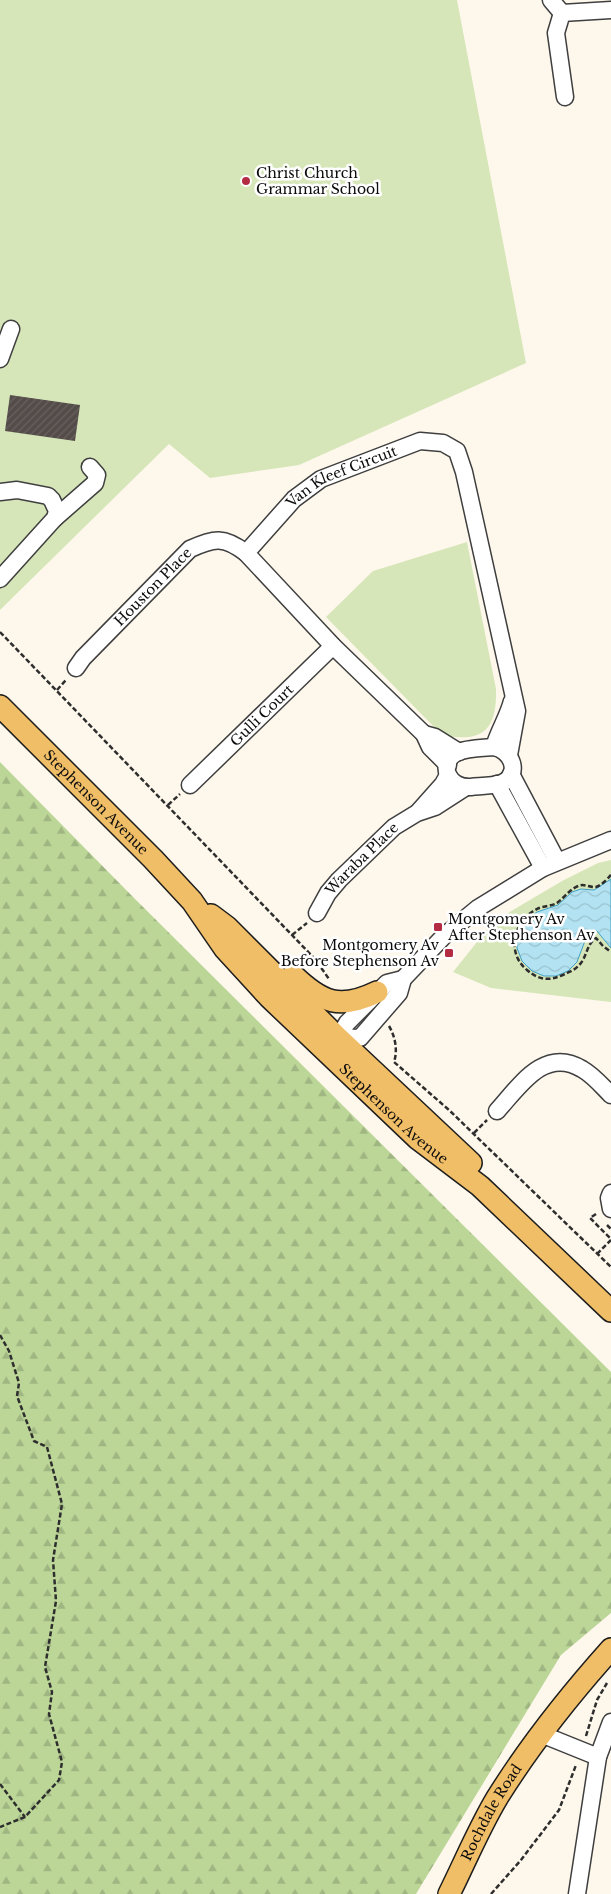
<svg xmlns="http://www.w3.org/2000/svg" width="611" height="1894" viewBox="0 0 611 1894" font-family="'Libre Baskerville',serif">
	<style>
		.green { fill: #d6e6b8 }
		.forest { fill: url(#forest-firs) }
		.water { fill: url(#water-waves); stroke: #3ea1c5 }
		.building { fill: url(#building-hatch) }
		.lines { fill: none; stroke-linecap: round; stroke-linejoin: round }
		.minor-casing { stroke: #3f3f3f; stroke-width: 19 }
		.major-casing { stroke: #1d1d1d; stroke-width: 24 }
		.path { stroke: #2e2e2e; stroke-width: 2.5; stroke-dasharray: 5 2.5; stroke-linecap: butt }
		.minor { stroke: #fff; stroke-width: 16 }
		.major { stroke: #f1be68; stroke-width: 21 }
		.poi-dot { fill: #b42c44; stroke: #fff; stroke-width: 2 }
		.labels { text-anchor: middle; stroke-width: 5; stroke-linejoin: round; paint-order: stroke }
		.poi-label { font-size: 14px; fill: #0c0c0c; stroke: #fff; text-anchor: start }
		.street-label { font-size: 14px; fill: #0c0c0c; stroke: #fff }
	</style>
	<defs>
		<pattern id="forest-firs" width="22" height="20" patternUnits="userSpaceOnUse" patternTransform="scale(1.25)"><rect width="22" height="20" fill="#bcd698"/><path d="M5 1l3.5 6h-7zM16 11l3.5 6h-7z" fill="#a0b682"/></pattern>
		<pattern id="water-waves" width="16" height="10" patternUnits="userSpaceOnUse" patternTransform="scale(1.25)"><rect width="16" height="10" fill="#b3e3f2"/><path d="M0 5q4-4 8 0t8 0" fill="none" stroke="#99c2ce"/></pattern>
		<pattern id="building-hatch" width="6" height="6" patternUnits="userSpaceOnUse" patternTransform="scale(1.25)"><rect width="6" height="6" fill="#544c49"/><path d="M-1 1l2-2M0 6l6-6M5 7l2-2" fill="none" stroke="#68615f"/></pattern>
	</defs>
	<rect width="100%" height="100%" fill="#fef8ec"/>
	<g class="green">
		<polygon points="0,0 457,0 526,363 299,465 210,478 169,444 0,610"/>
		<path d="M467,542l29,147c1,42 -14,54 -54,46l-116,-118 47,-46z"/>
		<polygon points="611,860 611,1002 491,988 453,972 493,922 562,881 598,863"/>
	</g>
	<polygon class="forest" points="0,762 135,899 611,1372 611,1613 561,1655 416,1894 0,1894"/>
	<polygon class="water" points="611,879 611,948 596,930 586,938 577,962 568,971 556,976 544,976 532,971 522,961 517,948 518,933 525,920 537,912 558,905 572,892 581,889 594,890"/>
	<polygon class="building" points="10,395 80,405 75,441 5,431"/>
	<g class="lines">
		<g class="minor-casing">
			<g id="minor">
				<polyline points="551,0 562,13"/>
				<polyline points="565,97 556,33 562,13 611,10"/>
				<polyline points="0,359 11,329"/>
				<polyline points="0,492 17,490 48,496 52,500 57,511 55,518 0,579"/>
				<polyline points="55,518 95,483 97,475 90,467"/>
				<path id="s1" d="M76,668l7,-10 107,-109c24,-11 34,-13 56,4"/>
				<polyline points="424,734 435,737 459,752"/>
				<path d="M494,747c17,3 28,27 8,36 -9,3 -21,3 -31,4 -22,2 -34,-23 -15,-34 10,-5 27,-5 38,-6z"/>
				<path d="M494,747c5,-17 14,-30 18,-46"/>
				<path id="s2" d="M448,765l-18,-18 -6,-13 -91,-88 -87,-93 48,-54 27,-20 99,-38 23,2 14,8 7,21 53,239 -8,44"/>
				<polyline points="511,774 557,861"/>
				<polyline points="497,784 543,868"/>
				<path id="s3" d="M190,785l143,-139"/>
				<polyline points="419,811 443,784 448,775"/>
				<path id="s4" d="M317,913l11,-20 11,-13 55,-53 23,-14 18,-6 31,-20"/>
				<polyline points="333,1037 360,1038 399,993 403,979 444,936 478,908 543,868 611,840"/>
				<polyline points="341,1045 338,1038 347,1023 387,983 403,979"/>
				<path d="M497,1111c22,-24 47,-65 85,-42 11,6 20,17 29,26"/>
				<polyline points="611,1193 609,1198 611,1209"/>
				<polyline points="541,1734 598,1757"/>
				<polyline points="577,1894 598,1757 611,1722"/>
			</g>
		</g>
		<g class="major-casing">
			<g id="major">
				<path id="s5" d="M0,706l153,153 39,42 33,48 44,48 149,142 62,47 131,125"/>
				<polyline points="211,915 227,927 338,1038 471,1163"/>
				<path d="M293,975c29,28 47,35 84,17"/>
				<path id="s6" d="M449,1894c16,-32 30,-66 48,-96 33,-53 72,-102 114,-149"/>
			</g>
		</g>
		<g class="path">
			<polyline points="0,632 315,959 329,979"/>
			<polyline points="57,690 66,680"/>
			<polyline points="168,805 180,794"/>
			<path d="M611,875c-4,4 -9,10 -15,12 -6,1 -12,-4 -18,-1 -9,4 -13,11 -21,17 -5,3 -12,3 -18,5 -25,11 -34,44 -12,62 13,11 23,11 38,4 4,-2 10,-4 13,-8 9,-7 8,-22 18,-28l7,8 8,6"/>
			<polyline points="292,935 307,923"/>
			<path d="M389,1026c6,10 9,24 5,36l55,48 162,157"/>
			<polyline points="474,1133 487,1120"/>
			<polyline points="596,1214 590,1218 611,1239"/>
			<polyline points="607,1225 611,1229"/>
			<polyline points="597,1254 611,1240"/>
			<polyline points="0,1335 9,1351 19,1383 17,1396 34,1441 47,1447 62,1504 53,1560 56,1601 45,1667 52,1692 49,1714 62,1762 59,1780 25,1817 0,1827"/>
			<polyline points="586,1736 597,1700 607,1683"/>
			<polyline points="0,1784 25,1817"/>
			<polyline points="491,1894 521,1860 559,1810 576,1765"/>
		</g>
		<use href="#minor" class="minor"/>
		<use href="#major" class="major"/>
	</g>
	<g class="poi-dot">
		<circle cx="246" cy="181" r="5"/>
		<rect x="433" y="922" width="10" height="10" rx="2.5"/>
		<rect x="444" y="948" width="10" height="10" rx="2.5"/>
	</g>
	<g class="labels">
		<g class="poi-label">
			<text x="256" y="178">Christ Church<tspan x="256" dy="16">Grammar School</tspan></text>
			<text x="448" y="924">Montgomery Av<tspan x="448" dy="16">After Stephenson Av</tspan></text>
			<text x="439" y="950" text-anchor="end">Montgomery Av<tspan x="439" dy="16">Before Stephenson Av</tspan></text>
		</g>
		<g class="street-label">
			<text dy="5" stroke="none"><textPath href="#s2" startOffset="419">Van Kleef Circuit</textPath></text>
			<text dy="5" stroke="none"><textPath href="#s1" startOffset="112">Houston Place</textPath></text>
			<text dy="5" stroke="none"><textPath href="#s3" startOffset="100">Gulli Court</textPath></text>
			<text dy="5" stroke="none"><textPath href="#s5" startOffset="136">Stephenson Avenue</textPath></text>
			<text dy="5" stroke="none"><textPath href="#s4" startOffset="71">Waraba Place</textPath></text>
			<text dy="5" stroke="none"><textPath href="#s5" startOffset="568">Stephenson Avenue</textPath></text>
			<text dy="5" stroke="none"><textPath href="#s6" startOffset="92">Rochdale Road</textPath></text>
		</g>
	</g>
</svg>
